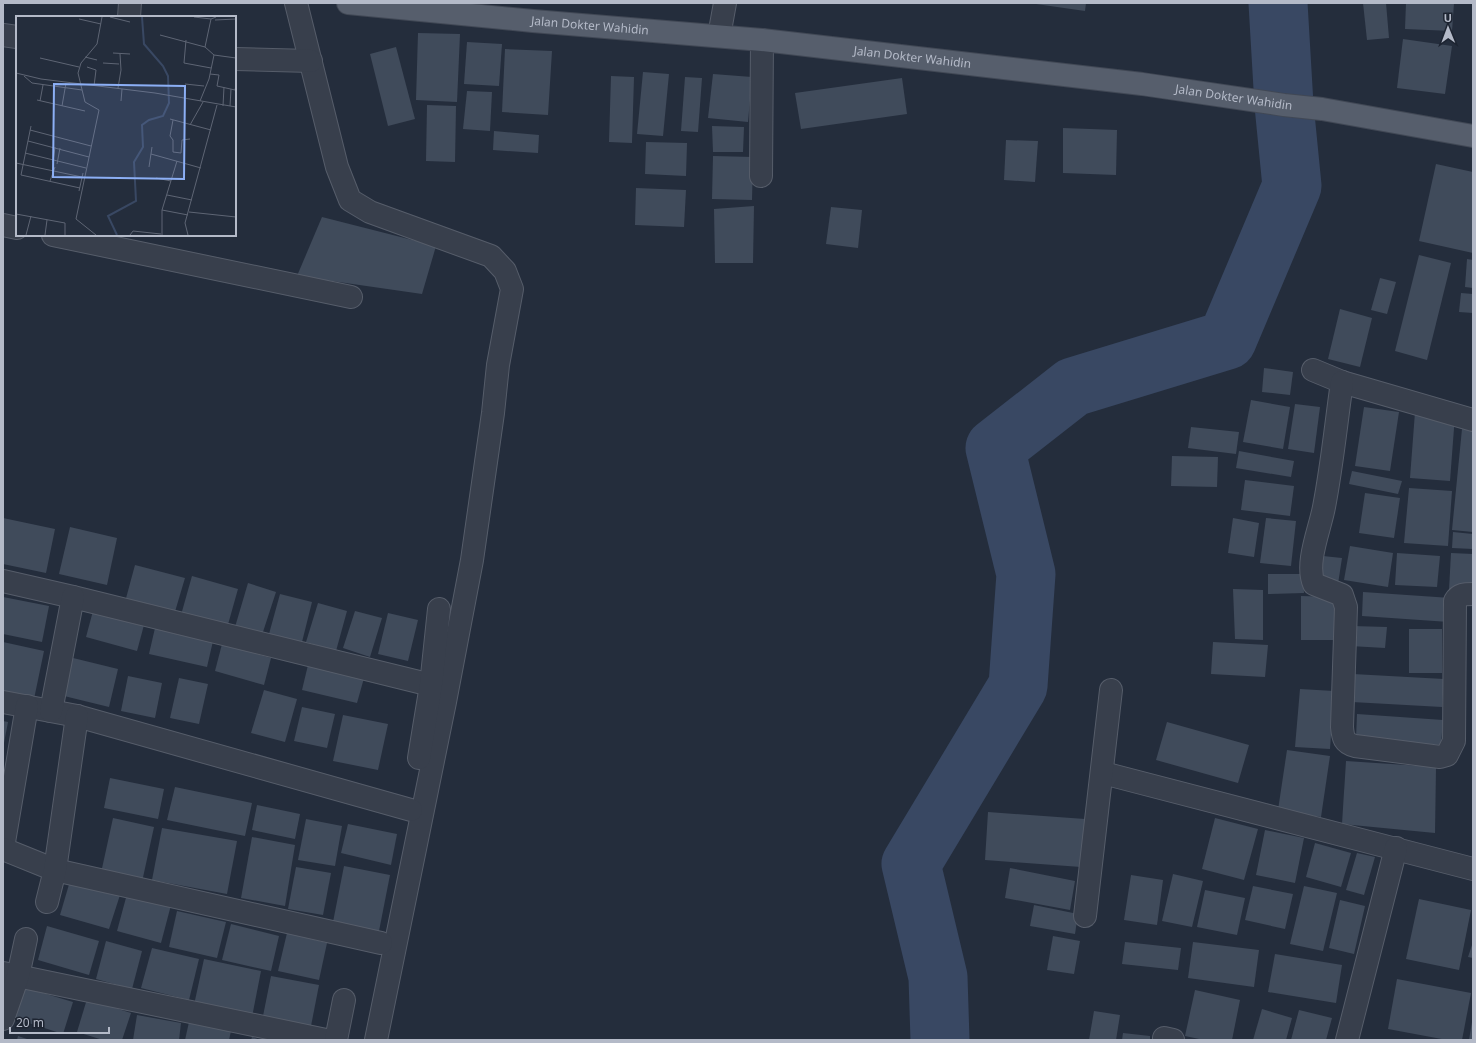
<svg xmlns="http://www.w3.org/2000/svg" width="1476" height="1043" viewBox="0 0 1476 1043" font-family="'Noto Sans',sans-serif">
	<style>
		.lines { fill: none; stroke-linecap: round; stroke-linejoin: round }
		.river { stroke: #394863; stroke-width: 59 }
		.building { fill: #404b5b }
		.minor-casing { stroke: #565d6a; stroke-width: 24 }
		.major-casing { stroke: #414855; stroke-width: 24 }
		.minor { stroke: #383f4c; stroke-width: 22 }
		.major { stroke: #565e6c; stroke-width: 22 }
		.labels { text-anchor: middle; stroke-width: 3; stroke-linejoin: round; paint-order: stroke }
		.street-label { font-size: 12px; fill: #b4bac8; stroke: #1d2431 }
		.inset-river { fill: none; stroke: #394863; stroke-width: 2 }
		.inset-road { fill: none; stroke: #5e6574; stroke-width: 1 }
		.view { fill: #8caff5; fill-opacity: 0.15; stroke: #8caff5; stroke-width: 2 }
		.inset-edge { fill: none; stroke: #b4bac8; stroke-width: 2 }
	</style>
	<rect width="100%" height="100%" fill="#242d3c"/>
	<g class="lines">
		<polyline class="river" points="940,1040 938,977 911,864 1018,686 1026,574 995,448 1073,387 1227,340 1292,186 1284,105 1278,3"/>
	</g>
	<g class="building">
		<polygon points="1029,3 1086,3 1085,11"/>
		<polygon points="1363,3 1386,3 1389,38 1367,40"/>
		<polygon points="1406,3 1454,3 1452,31 1405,29"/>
		<polygon points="418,33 460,34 457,102 416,100"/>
		<polygon points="1403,39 1452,46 1445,94 1397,88"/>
		<polygon points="467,42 502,44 499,86 464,84"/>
		<polygon points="396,47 415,119 388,126 370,54"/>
		<polygon points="505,49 552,51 548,115 502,112"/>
		<polygon points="643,72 669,74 663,136 637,134"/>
		<polygon points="713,74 752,77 748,122 708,118"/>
		<polygon points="611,76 634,77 632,143 609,142"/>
		<polygon points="685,77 702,78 698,132 681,131"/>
		<polygon points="902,78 907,114 801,129 795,93"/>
		<polygon points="467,91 492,92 490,131 463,129"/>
		<polygon points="427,105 456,106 455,162 426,161"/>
		<polygon points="712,126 744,127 743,152 713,152"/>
		<polygon points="1063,128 1117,130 1116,175 1063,173"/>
		<polygon points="494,131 539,135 538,153 493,150"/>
		<polygon points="1006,140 1038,141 1035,182 1004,180"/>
		<polygon points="646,142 687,143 686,176 645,174"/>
		<polygon points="713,156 753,157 752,200 712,199"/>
		<polygon points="1436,164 1473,172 1473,253 1419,241"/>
		<polygon points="636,188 686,190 684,227 635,225"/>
		<polygon points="754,206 753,263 715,263 714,209"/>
		<polygon points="831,207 862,210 858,248 826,244"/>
		<polygon points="322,217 436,246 422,294 297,276"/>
		<polygon points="1419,255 1451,263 1427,360 1395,351"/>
		<polygon points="1467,259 1473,260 1473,288 1465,287"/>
		<polygon points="1380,278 1396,282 1387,314 1371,310"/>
		<polygon points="1461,293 1473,294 1473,313 1459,312"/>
		<polygon points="1340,309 1372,318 1360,367 1328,359"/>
		<polygon points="1264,368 1293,372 1290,395 1262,392"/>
		<polygon points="1251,400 1290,407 1283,449 1243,442"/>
		<polygon points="1295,404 1320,407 1314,453 1288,449"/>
		<polygon points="1364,407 1399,412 1390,471 1355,466"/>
		<polygon points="1415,412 1455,415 1450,481 1410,478"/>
		<polygon points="1191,427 1239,432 1236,454 1188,448"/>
		<polygon points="1462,429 1473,430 1473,532 1452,530"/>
		<polygon points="1239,451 1294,461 1291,477 1236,468"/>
		<polygon points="1172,456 1218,457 1217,487 1171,486"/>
		<polygon points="1352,471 1402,481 1398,494 1349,484"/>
		<polygon points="1245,480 1294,486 1290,516 1241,510"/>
		<polygon points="1409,488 1452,491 1448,546 1404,543"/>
		<polygon points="1365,493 1400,498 1394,538 1359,533"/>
		<polygon points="3,518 55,529 46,573 3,564"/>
		<polygon points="1233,518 1259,523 1254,557 1228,553"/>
		<polygon points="1266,518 1296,521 1291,566 1260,563"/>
		<polygon points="70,527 117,538 107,585 59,574"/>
		<polygon points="1453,532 1473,534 1473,549 1452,548"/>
		<polygon points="1350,546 1393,553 1388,587 1344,580"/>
		<polygon points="1397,553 1440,556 1437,587 1395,585"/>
		<polygon points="1451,553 1473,554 1473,591 1449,590"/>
		<polygon points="1323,556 1342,558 1338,584 1319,582"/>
		<polygon points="135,565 185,578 174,615 125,602"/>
		<polygon points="1268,574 1303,574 1304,593 1268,594"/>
		<polygon points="192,576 238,589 227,628 181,615"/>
		<polygon points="248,583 276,592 262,635 235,627"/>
		<polygon points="1233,589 1263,590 1263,640 1235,639"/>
		<polygon points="1363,592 1451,598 1449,622 1362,616"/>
		<polygon points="280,594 312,602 302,642 269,634"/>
		<polygon points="1301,596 1337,597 1336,640 1301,640"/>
		<polygon points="3,597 49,606 42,642 3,634"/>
		<polygon points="318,603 347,611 336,651 306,642"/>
		<polygon points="93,611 144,625 137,651 86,637"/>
		<polygon points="355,611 382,618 370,657 343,648"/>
		<polygon points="388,613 418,620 408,661 378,654"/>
		<polygon points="1352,626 1387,627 1385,648 1350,646"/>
		<polygon points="155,628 213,641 207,667 149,654"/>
		<rect x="1409" y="629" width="33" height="44"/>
		<polygon points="3,642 44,651 34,699 3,692"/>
		<polygon points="1213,642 1268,645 1265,677 1211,674"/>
		<polygon points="222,644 271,658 264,685 215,671"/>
		<polygon points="69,657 118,669 109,707 60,695"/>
		<polygon points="308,665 364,678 357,703 302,690"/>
		<polygon points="1353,674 1444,679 1442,707 1352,702"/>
		<polygon points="128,676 162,683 155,718 121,711"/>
		<polygon points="179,678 208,684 199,724 170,718"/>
		<polygon points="1300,689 1334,691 1330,749 1295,747"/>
		<polygon points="264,690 297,699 285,742 251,733"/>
		<polygon points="302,707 335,714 327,748 294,741"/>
		<polygon points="1357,714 1443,720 1441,745 1356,739"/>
		<polygon points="343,715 388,724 378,770 333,761"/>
		<polygon points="3,721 8,722 4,743 3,743"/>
		<polygon points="1167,722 1249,745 1238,783 1156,760"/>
		<polygon points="1287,750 1330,756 1321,817 1278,810"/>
		<polygon points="1346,761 1436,767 1435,833 1342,824"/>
		<polygon points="110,778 164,789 158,819 104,808"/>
		<polygon points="175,787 252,803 245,836 167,820"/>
		<polygon points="257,805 300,814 295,839 252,830"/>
		<polygon points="988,812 1085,819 1081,867 985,860"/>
		<polygon points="113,818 154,827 142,882 101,873"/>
		<polygon points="1215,818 1258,829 1244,880 1202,869"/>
		<polygon points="306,819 342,826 335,866 298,860"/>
		<polygon points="348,824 397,834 391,865 341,853"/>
		<polygon points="162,828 237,841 227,894 152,880"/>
		<polygon points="1265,830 1304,838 1295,883 1256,875"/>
		<polygon points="252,837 295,845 285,906 241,898"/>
		<polygon points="1315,843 1351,853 1341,887 1306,877"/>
		<polygon points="1357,853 1375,857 1364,895 1346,890"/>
		<polygon points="344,866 390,875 379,931 333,922"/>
		<polygon points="296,867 331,873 323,915 288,909"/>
		<polygon points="1010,868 1075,881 1070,910 1005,898"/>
		<polygon points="1173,874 1203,881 1192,927 1162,921"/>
		<polygon points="1131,875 1163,880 1157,925 1124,920"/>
		<polygon points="70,881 120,895 109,929 60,915"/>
		<polygon points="1253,886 1293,894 1285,929 1245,920"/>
		<polygon points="1304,886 1337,893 1323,951 1290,944"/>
		<polygon points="1205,890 1245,898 1237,935 1197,927"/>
		<polygon points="127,894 171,905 161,943 117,931"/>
		<polygon points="1419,899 1471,910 1459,970 1406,959"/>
		<polygon points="1340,900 1365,906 1354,954 1329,948"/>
		<polygon points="1034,905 1078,914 1075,934 1030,926"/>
		<polygon points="177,911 226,922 217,958 169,947"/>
		<polygon points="231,924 279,936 271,971 222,960"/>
		<polygon points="47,926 99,941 89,975 38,960"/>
		<polygon points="287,933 327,943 319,980 278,971"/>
		<polygon points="1053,936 1080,941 1074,974 1047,970"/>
		<polygon points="106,941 142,951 132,989 96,979"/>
		<polygon points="1125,942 1181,948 1178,970 1122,964"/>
		<polygon points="1193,942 1259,950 1254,987 1188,978"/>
		<polygon points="1473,942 1473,958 1468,957"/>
		<polygon points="152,948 199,959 189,1000 141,988"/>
		<polygon points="1275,954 1342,965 1336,1003 1268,992"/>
		<polygon points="204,959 261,971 252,1017 194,1005"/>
		<polygon points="271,976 319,985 311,1026 263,1016"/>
		<polygon points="1397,979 1471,993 1462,1040 1447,1040 1388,1029"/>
		<polygon points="23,987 73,1002 63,1034 13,1018"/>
		<polygon points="1195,990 1240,1000 1232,1040 1204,1040 1185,1036"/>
		<polygon points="87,999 131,1013 122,1040 103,1040 77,1032"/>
		<polygon points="1262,1009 1292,1018 1286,1040 1253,1040"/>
		<polygon points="1299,1010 1332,1018 1326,1040 1291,1040"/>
		<polygon points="1094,1011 1120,1015 1116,1040 1089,1040"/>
		<polygon points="137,1015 181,1023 179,1040 133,1040"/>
		<polygon points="189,1022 231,1031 229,1040 185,1040"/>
		<polygon points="1472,1022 1473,1040 1469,1040"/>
		<polygon points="1123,1033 1150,1036 1150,1040 1122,1040"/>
		<polygon points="18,1036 30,1040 17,1040"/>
		<polygon points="252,1037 261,1040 251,1040"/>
	</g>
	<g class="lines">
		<g class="minor-casing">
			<g id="minor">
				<polyline points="296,3 337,167 350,200 370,212 491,256 505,271 512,289 498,365 493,413 472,560 445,702 376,1040"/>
				<polyline points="129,17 130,3"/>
				<polyline points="3,35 17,37"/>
				<polyline points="719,36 725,3"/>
				<polyline points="235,59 311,61"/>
				<polyline points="761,176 762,40"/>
				<polyline points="3,225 17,228"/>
				<polyline points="53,235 351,297"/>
				<polyline points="1313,370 1342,382 1473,420"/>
				<path d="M1342,382c-6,42 -10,84 -18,125 -4,22 -19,56 -10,77l28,11 4,12 -4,120c1,11 2,16 13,19l85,11 7,-2 7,-14 1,-140c4,-7 10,-7 18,-7"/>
				<polyline points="3,581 73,597 431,685"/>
				<polyline points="3,702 77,716 411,810"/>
				<polyline points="51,711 73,597"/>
				<polyline points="419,758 431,685 439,609"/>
				<polyline points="1103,773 1473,869"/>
				<polyline points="3,848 27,706"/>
				<polyline points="3,849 55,870 381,943"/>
				<polyline points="47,902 55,870 77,716"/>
				<polyline points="1085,916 1111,690"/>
				<polyline points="3,973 326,1040"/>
				<polyline points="3,1019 18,976 26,939"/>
				<polyline points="1164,1038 1173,1040"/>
				<polyline points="336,1040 344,1000"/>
				<polyline points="1347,1040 1396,848"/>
			</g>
		</g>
		<g class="major-casing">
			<g id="major">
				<path id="s1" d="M348,3l185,18 229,19 380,44 142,21 38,4 151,27"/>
			</g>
		</g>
		<use href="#minor" class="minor"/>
		<use href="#major" class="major"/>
	</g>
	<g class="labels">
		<g class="street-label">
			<text dy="4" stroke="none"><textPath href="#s1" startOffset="243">Jalan Dokter Wahidin</textPath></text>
			<text dy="4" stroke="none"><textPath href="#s1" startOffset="567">Jalan Dokter Wahidin</textPath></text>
			<text dy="4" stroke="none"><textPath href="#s1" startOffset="891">Jalan Dokter Wahidin</textPath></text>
		</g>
	</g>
	<g transform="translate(16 16)">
		<rect width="220" height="220" fill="#242d3c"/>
		<path class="inset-river" d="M101,219l-9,-19 28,-15 -2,-39 9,-15 -1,-22 7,-5 14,-4 6,-13 -1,-27 -5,-10 -19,-22 -2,-27"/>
		<path class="inset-road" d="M94,1l20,5M178,1l17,2M63,3l22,5M199,4l21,-1M144,19l45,12M170,24l-2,23 27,5M97,37l17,1M198,39l-9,-8 6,-28 5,-2M198,39l22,3M69,41l12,3M24,42l39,9M87,47l16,1M71,51l9,3 -2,16M0,57l25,6 114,14 81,14M194,58l9,1 -2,11 18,4 1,-5M8,60l8,7 50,7M169,68l19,2M102,72l3,-18 -1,-16M21,84l48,11M24,85l3,-16M105,85l1,-12M184,85l9,-22 5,-24M46,90l4,-23M207,90l1,-19M214,90l1,-17M154,103l41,11M157,104l-3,16 3,4v12l8,1 1,-13 8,-1M174,109l13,-23M15,110l-10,49 59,13M14,114l61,16M12,125l61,16M9,137l61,15M135,138l50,14M37,146l2,-15M0,147l66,14M41,148l3,-16M133,151l3,-20M140,162l15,3M34,165l5,-14M63,175l4,-18M151,179l25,5M146,194l26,5M173,196l47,5M0,198l49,9v12M10,219l5,-19M29,219l2,-15M80,219l-20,-16 23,-109 -14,-8 -7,-29 3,-10 16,-19 5,-27M114,219l3,-4 28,3M146,219v-25l15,-49M172,219l-3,-12 32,-118"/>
		<path class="view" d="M38,68l131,2 -1,93 -131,-2z"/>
		<rect width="220" height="220" class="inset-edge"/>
	</g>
	<rect width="1476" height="1043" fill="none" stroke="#b4bac8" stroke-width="8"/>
	<g transform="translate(1448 28) rotate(359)" stroke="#1d2431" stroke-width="3" paint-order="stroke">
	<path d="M0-3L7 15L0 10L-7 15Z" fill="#b4bac8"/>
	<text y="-6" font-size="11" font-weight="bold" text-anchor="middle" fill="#b4bac8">U</text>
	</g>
	<path d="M10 1027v6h99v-6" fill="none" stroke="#b4bac8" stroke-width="2"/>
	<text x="16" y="1027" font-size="12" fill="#b4bac8" stroke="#1d2431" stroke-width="3" paint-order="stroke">20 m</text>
</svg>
